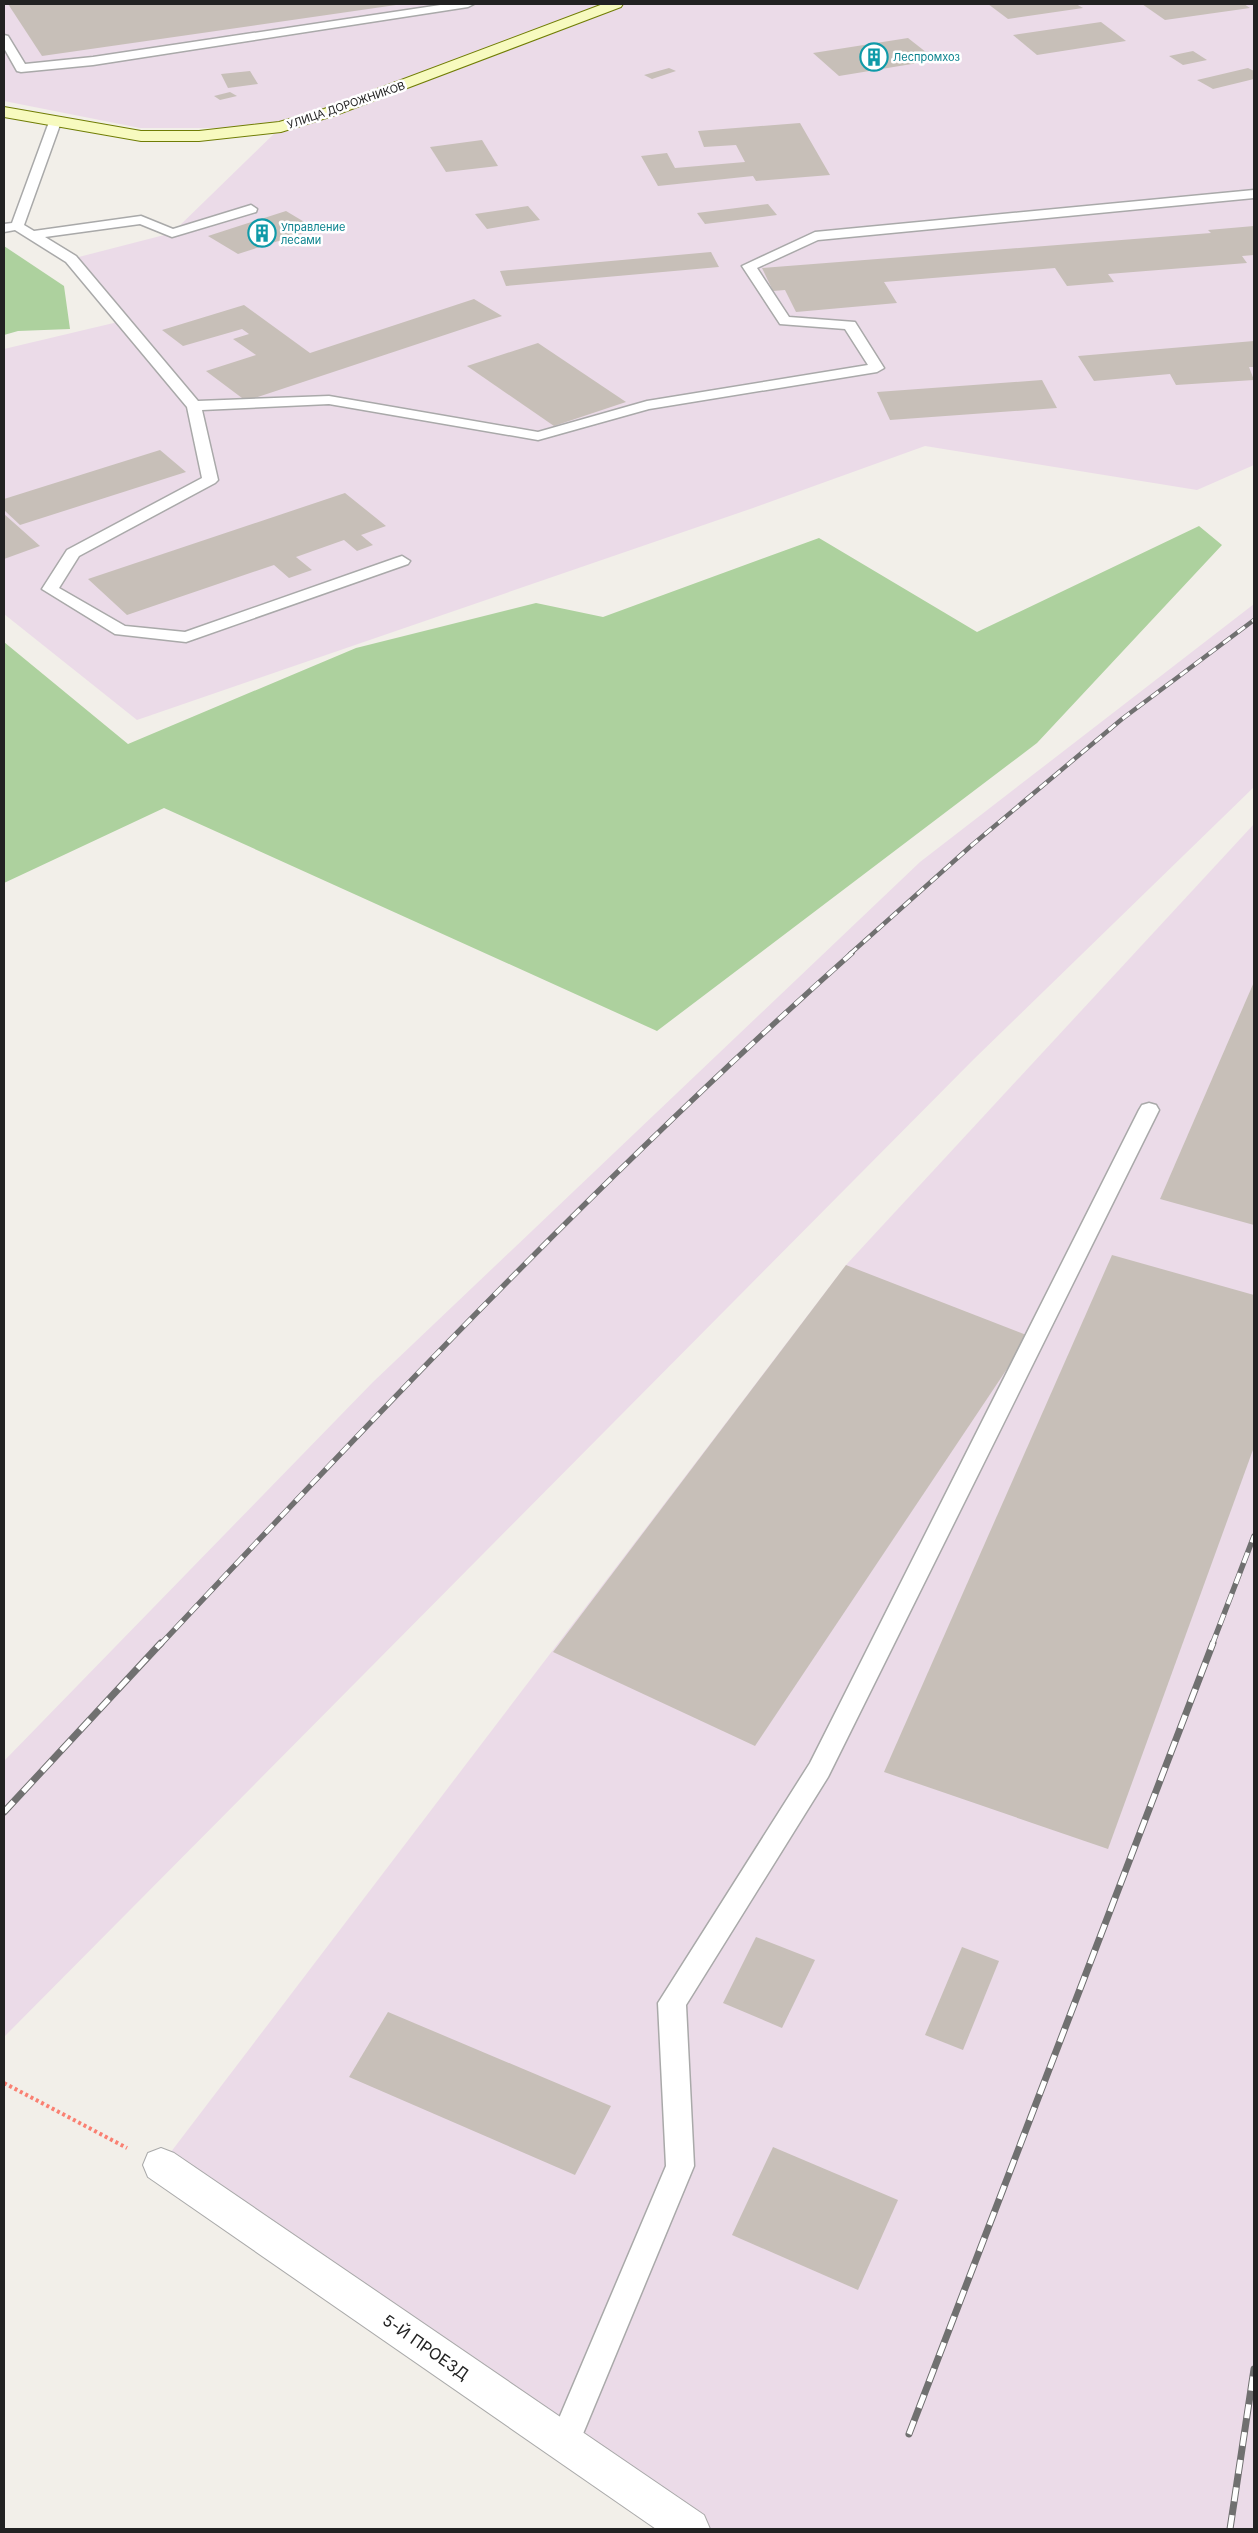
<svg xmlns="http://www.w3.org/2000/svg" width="1258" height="2533" viewBox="0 0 1258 2533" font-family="Inter,sans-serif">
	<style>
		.industrial { fill: #ebdbe8 }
		.forest { fill: #add19e }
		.building { fill: #c7bfb8 }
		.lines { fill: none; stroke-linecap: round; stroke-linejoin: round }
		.lane-casing { stroke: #a9a9a9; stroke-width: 3 }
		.street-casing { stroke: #a9a9a9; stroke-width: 2 }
		.secondary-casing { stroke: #707d05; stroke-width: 2 }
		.path { stroke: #fa8072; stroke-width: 4; stroke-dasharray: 3 3; stroke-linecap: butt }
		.lane { fill: #fff; fill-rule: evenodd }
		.street { fill: #fff; fill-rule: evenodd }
		.secondary { fill: #f7fabf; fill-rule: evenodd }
		.rail-far2-casing { stroke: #707070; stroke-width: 4.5 }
		.rail-far1-casing { stroke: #707070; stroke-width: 5.5 }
		.rail-casing { stroke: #707070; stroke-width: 7 }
		.rail-far2 { stroke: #fff; stroke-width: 3; stroke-dasharray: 9; stroke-linecap: butt }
		.rail-far1 { stroke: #fff; stroke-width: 4; stroke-dasharray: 11; stroke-linecap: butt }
		.rail { stroke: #fff; stroke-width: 5; stroke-dasharray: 14; stroke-linecap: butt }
		.labels { text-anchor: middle; stroke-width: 5; stroke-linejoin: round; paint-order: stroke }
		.far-culture-label { font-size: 11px; fill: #0d838f; stroke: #fff; text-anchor: start }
		.far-street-label { font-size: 11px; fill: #222; stroke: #fff }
		.near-street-label { font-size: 16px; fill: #222; stroke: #fff }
	</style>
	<rect width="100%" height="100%" fill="#f2efe9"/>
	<g class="industrial">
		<polygon points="4,4 1254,4 1254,465 1197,490 925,446 753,508 137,720 4,614 4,349 122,321 71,259 172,233 280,128 140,128 4,101"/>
		<polygon points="1254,604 1254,787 974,1059 4,2037 4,1761 373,1382 920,862"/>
		<polygon points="1254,824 1254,2529 696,2529 161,2165 846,1265"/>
	</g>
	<g class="forest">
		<polygon points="4,246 64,286 70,329 18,331 4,335"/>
		<polygon points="1199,526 1222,545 1037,743 657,1031 164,808 4,883 4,642 128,744 356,648 536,603 603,617 819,538 977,632"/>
	</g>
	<g class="building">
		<polygon points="8,4 396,4 396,5 42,56"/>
		<polygon points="988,4 1076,4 1083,8 1008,19"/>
		<polygon points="1142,4 1244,4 1250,8 1165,20"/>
		<polygon points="1101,22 1126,41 1037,55 1013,35"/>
		<polygon points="908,38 936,60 839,76 813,53"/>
		<polygon points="1193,51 1207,60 1183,65 1169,56"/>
		<polygon points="669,68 676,71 652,79 644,75"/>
		<polygon points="1248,68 1254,71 1254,79 1213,89 1197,80"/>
		<polygon points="250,71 258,84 228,88 221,74"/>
		<polygon points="230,92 237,96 220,100 214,96"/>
		<polygon points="800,123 830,175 756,181 753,176 658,186 641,156 667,153 675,168 745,162 736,145 704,147 698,131"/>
		<polygon points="482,140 498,166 446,172 430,147"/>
		<polygon points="768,204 777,215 705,224 697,213"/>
		<polygon points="528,206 540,220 487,229 475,214"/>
		<polygon points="286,211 316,229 238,254 208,236"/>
		<polygon points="1254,226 1254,255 1242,256 1247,263 1108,274 1114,282 1067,286 1055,268 884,282 897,303 796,312 785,290 773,291 762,268 1211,233 1208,230"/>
		<polygon points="711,252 719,267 506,286 500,271"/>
		<polygon points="474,299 502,316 246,401 206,371 256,355 233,339 249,334 242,329 183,346 162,330 244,305 310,353"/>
		<polygon points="1254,341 1254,367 1249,367 1254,380 1176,385 1170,374 1094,381 1078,356"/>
		<polygon points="538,343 626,402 554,426 467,366"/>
		<polygon points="1042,380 1057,408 890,420 877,392"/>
		<polygon points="160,450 186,472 20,525 4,510 4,499"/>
		<polygon points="345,493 386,526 361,535 373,545 357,551 344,540 296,557 312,570 289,578 274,565 127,615 88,579"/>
		<polygon points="4,514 40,546 4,559"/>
		<polygon points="1254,982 1254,1225 1160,1199"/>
		<polygon points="1112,1255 1254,1295 1254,1447 1108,1849 884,1772"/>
		<polygon points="846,1265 1029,1336 755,1746 553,1652"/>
		<polygon points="756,1937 815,1960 782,2028 723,2003"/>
		<polygon points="962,1947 999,1961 963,2050 925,2035"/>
		<polygon points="388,2012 611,2106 575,2175 349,2077"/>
		<polygon points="773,2147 898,2200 858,2290 732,2235"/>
	</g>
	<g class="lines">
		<g class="lane-casing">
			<g id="lane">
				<polygon points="447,4 474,4 468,7 93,65 21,72 17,71 4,48 4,35 8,36 25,64 93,57"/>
				<polygon points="55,118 61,122 24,225 34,231 141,216 173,229 251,205 257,209 256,212 172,237 140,224 45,237 76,256 198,401 329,396 538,432 647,401 868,365 845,329 780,324 742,266 815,232 1254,190 1254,198 818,240 757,268 789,317 855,322 884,368 877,372 649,409 538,440 329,404 202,410 218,480 215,483 79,556 59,588 125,626 185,632 396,558 402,556 410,561 408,564 186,642 115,634 42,589 67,550 202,478 187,407 66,262 15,230 4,232 4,224 12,223 49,122"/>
				<polygon points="1149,1103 1156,1105 1159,1110 828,1777 686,2005 694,2166 575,2453 564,2457 553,2453 549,2442 666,2166 658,2003 810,1763 1139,1110 1142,1105"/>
			</g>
		</g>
		<g class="street-casing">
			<polygon id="street" points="161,2148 174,2153 704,2515 710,2529 656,2529 148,2177 143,2165 148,2153"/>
		</g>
		<g class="secondary-casing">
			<polygon id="secondary" points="603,4 623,4 621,7 336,115 281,132 199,141 141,141 4,117 4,107 141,131 199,131 279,122 324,109"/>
		</g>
		<polyline class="path" points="4,2083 127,2148"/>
		<use href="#lane" class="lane"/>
		<use href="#street" class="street"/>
		<use href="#secondary" class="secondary"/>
		<g class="rail-far2-casing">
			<polyline id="rail-far2" points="850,954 972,845 1122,719 1254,620"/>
		</g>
		<g class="rail-far1-casing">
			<g id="rail-far1">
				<path d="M160,1645c223,-238 448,-475 692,-692"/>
				<polyline points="1212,1645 1254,1536"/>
			</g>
		</g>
		<g class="rail-casing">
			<g id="rail">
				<polyline points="4,1812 161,1643"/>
				<polyline points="909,2434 1213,1643"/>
				<polyline points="1230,2529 1254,2369"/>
			</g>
		</g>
		<use href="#rail-far2" class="rail-far2"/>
		<use href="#rail-far1" class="rail-far1"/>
		<use href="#rail" class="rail"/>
	</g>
	<defs>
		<g id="building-ring" transform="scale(1.4375)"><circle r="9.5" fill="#fff" stroke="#0f9aa8" stroke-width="1.5"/><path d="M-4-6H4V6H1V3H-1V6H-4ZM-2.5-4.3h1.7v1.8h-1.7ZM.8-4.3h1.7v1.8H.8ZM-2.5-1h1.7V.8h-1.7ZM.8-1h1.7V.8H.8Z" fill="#0f9aa8"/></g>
	</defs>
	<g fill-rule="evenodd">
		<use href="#building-ring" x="874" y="57"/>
		<use href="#building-ring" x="262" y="233"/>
	</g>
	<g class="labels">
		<g class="far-culture-label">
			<text x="893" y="61">Леспромхоз</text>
			<text x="281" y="231">Управление<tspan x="281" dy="13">лесами</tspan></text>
		</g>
		<g class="far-street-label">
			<text transform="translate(346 105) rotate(-19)" y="4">УЛИЦА ДОРОЖНИКОВ</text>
		</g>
		<g class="near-street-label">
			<text transform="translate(426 2347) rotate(35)" y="6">5-Й ПРОЕЗД</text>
		</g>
	</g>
	<rect width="1258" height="2533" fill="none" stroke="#222222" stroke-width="10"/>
</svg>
